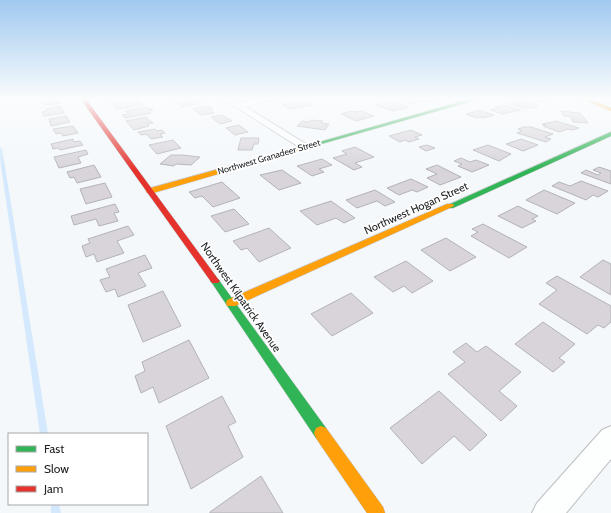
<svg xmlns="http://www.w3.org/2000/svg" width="611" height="513" viewBox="0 0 611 513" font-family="Cabin,sans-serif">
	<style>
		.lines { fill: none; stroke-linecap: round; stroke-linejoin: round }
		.stream { fill: #d4e9fd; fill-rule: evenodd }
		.building { fill: #d8d4da; stroke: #b3b3b6 }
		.street-casing { stroke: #bcbfc1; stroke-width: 2 }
		.fast-casing { stroke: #bcbfc1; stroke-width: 1 }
		.slow-casing { stroke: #bcbfc1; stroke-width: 1 }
		.jam-casing { stroke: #bcbfc1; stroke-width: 1 }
		.street { fill: #fdfefe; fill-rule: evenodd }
		.fast { fill: #30b455; fill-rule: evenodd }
		.slow { fill: #ff9f0a; fill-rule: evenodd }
		.jam { fill: #e5322d; fill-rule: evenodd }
		.labels { text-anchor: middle; stroke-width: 3.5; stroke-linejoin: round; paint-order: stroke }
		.far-street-label { font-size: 9px; fill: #202224; stroke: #fff }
		.street-label { font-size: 11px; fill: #202224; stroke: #fff }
	</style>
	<rect width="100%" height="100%" fill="#f4f8fb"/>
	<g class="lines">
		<g class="stream">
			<polygon points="0,147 2,148 48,434 40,434 0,159"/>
			<polygon points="51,504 59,504 61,513 51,513"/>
		</g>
	</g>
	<g class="building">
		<polygon points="58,98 61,103 47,105 46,104 43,104 41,101"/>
		<polygon points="193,98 198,98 201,101 194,102 197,104 182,107 175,102"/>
		<polygon points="404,98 424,98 433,101 426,103 420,101 411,104 401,100"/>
		<polygon points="519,98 538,104 533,105 537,107 532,108 524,108 509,104 517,101 513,100"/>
		<polygon points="530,98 553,98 541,102"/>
		<polygon points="127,100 129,103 139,101 143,105 117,109 112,102"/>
		<polygon points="303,100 313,105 291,109 282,105"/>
		<polygon points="393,101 409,107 393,111 376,105"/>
		<polygon points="502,105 521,110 502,114 490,110 498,108 495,107"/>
		<polygon points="61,106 64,113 44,116 42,112 47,111 46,109"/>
		<polygon points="208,106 213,109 209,109 214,113 201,115 193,109"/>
		<polygon points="145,107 153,110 148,111 151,113 125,118 122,115 129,114 125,111"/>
		<polygon points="480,110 494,115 484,118 481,117 476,118 466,114"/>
		<polygon points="352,111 354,112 361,111 374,116 356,121 341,114"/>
		<polygon points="561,111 580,113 588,123 573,122 570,116 564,116"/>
		<polygon points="222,115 232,121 220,124 211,117"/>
		<polygon points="66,116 70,122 51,126 49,119"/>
		<polygon points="146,117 153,123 147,124 149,126 134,130 126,121"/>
		<polygon points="311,120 323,121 321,123 329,124 325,130 297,126 302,121 309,122"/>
		<polygon points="556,121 579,128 573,130 568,129 559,132 543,126 546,125 542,124"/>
		<polygon points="239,125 248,132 235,135 226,128"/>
		<polygon points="73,126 78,133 63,136 61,133 56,134 53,129"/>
		<polygon points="524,127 531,127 553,134 545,137 551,139 546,142 517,133 522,131 518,129"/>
		<polygon points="155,129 157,131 162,130 165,133 160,134 163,137 151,139 146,134 141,135 138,132"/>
		<polygon points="411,130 422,135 415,137 419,139 409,142 405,140 400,142 389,136"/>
		<polygon points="241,138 259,138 258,144 254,144 252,150 238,150"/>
		<polygon points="73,139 74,142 80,141 83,145 60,150 58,148 53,149 51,144"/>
		<polygon points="521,139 538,145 523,151 506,144"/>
		<polygon points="173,140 181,148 157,154 149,145"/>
		<polygon points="427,145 435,148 426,151 419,147"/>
		<polygon points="488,145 511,154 499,161 473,150"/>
		<polygon points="355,147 374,157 355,163 362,167 354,170 333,158 347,154 342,151"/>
		<polygon points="86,150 88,154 78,157 81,163 59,168 54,157"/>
		<polygon points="171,155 182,155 200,157 191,165 176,164 174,166 160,164"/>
		<polygon points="461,158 470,162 476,160 489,165 472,172 458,166 462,164 454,161"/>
		<polygon points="322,159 332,165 319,169 324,172 312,176 297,166"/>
		<polygon points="94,165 101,177 77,183 74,177 70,178 67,172"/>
		<polygon points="437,165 461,177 440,185 427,178 437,174 426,169"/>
		<polygon points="599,167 611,171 611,184 581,173 586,170 598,175 601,173 593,170"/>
		<polygon points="282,170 301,183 279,190 260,175"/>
		<polygon points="411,179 428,187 417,192 412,190 399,195 387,188"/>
		<polygon points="581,181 608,191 598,197 593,195 586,200 552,186 559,182 570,186"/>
		<polygon points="222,182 240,198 213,207 202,196 195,198 189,192"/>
		<polygon points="105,183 112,197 86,204 80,189"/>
		<polygon points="375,190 395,202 385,206 377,201 357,208 346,200"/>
		<polygon points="544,190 575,203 557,214 526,200"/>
		<polygon points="331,201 355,218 344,223 336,218 317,225 300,211"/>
		<polygon points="115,204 119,212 114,213 118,221 99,226 96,219 74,225 71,216"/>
		<polygon points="518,206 538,216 532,219 536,221 522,228 498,216"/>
		<polygon points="234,209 249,224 225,232 211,216"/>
		<polygon points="483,224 527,247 509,258 471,236 478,232 472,229"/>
		<polygon points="128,226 134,235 117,241 124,253 97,262 94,254 86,257 82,246 90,243 88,239"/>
		<polygon points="269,228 291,248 259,262 247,248 241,250 233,241"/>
		<polygon points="446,238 476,257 450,271 421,250"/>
		<polygon points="145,255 152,268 138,273 146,286 118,297 115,289 106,292 100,280 110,277 106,269"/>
		<polygon points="603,260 611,264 611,295 580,277"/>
		<polygon points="406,261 433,281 412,293 404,286 393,292 374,277"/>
		<polygon points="557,276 611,306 611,322 604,328 598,325 587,334 539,304 557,290 546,283"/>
		<polygon points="163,291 181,326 143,342 128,305"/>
		<polygon points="351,293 373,313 332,336 311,314"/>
		<polygon points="543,322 575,344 559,358 565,362 553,372 515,344"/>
		<polygon points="189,340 209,378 159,403 153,387 141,393 135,376 145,371 142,362"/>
		<polygon points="466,343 477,352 486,346 521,372 499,391 517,406 501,421 448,374 465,362 453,352"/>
		<polygon points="439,391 487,435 470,451 454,436 422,464 390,428"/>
		<polygon points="222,396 236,422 228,426 243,457 191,489 166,426"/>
		<polygon points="261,476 283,513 210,513 210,512"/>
	</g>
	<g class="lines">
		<g class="street-casing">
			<g id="street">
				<polygon points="222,98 232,98 240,103 262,98 279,98 246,107 311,147 310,149 302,149"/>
				<polygon points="611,426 611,459 566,513 532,513 537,503 602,430"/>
			</g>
		</g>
		<g class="fast-casing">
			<g id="fast">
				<polygon points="474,98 483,98 307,148 302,147"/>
				<polygon points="611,132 611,136 453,208 447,208 446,206"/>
				<polygon points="215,278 218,279 326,428 328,433 326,438 321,440 316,438 212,283 210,281 212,279"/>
			</g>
		</g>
		<g class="slow-casing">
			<g id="slow">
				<polygon points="586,98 611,108 611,111 579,98"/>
				<polygon points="305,145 308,147 307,148 153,193 147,193 146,191 147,189"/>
				<polygon points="447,204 453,204 454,206 235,306 227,306 226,303 227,300"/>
				<polygon points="321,426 326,428 383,507 385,513 367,513 316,438 314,433 316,428"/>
			</g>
		</g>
		<g class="jam-casing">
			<polygon id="jam" points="85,98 218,279 220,281 218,283 212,283 80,98"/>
		</g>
		<use href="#street" class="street"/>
		<use href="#fast" class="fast"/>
		<use href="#slow" class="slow"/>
		<use href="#jam" class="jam"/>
	</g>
	<linearGradient id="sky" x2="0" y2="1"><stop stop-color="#a0c9f0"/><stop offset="0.58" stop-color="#fafcfd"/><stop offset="1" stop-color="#fafcfd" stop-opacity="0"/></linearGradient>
	<rect width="611" height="170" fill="url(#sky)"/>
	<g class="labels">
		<g class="far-street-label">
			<text transform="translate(269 157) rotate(-16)" y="3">Northwest Granadeer Street</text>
		</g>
		<g class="street-label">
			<text transform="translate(416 208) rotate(-24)" y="4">Northwest Hogan Street</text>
			<text transform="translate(241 297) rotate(55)" y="4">Northwest Kilpatrick Avenue</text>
		</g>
	</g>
	<rect x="8" y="433" width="140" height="72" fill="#ffffff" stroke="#a6a7a7"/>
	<rect x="16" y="446" width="20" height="6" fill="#30b455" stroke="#a6a7a7"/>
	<text x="44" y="453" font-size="12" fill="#202224">Fast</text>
	<rect x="16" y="466" width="20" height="6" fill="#ff9f0a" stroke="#a6a7a7"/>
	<text x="44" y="473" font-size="12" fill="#202224">Slow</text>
	<rect x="16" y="486" width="20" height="6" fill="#e5322d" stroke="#a6a7a7"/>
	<text x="44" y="493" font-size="12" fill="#202224">Jam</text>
</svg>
